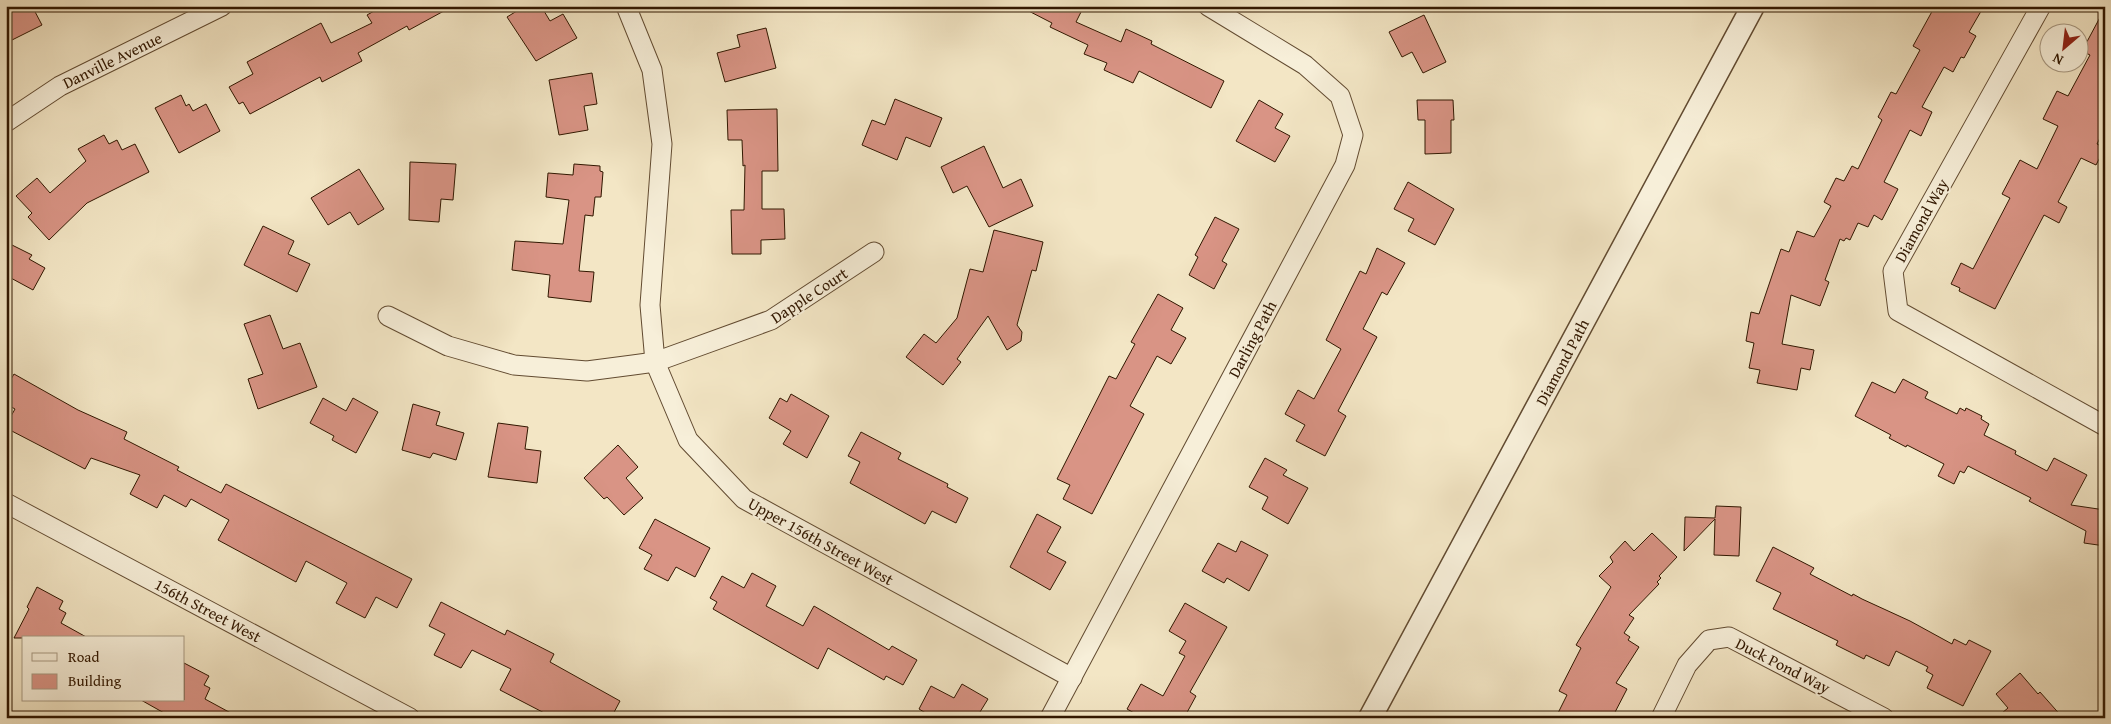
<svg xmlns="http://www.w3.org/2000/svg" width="2111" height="724" viewBox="0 0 2111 724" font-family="'Gentium Book Plus',serif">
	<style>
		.building { fill: #d99485; stroke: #311700 }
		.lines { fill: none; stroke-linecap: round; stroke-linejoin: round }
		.minor-casing { stroke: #624b31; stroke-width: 21 }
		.tertiary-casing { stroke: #624b31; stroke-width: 25 }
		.minor { stroke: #f7efd9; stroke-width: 19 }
		.tertiary { stroke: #f7efd9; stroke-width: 22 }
		.labels { text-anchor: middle; stroke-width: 4; stroke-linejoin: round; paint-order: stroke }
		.street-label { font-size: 16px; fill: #311700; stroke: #f7efd9 }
	</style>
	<rect width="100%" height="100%" fill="#f3e6c5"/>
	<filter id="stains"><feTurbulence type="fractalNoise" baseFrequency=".004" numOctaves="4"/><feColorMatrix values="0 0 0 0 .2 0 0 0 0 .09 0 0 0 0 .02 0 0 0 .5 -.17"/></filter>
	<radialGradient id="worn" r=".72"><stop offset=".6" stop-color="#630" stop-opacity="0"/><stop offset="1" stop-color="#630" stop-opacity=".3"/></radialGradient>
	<g class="building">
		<polygon points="6,6 32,6 42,25 6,43"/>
		<polygon points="383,6 453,6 409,30 407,26 358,53 362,61 322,82 320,77 250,114 243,102 239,104 229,87 253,74 247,62 321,23 331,43 372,23 367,15"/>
		<polygon points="525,6 541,6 550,21 563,14 577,38 536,61 507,17"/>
		<polygon points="1019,6 1084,6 1076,22 1121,42 1126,29 1152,41 1151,44 1224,81 1211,108 1139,71 1133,83 1104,70 1107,63 1084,54 1088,45 1050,27 1052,23"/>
		<polygon points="1935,6 1984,6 1969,32 1976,36 1964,58 1961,57 1953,72 1944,67 1922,107 1932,112 1921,136 1910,130 1884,182 1898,189 1882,220 1874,215 1868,227 1858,223 1850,240 1846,238 1844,241 1840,239 1825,280 1829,282 1820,306 1791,295 1782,344 1814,350 1810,370 1801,368 1797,390 1757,383 1760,370 1749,368 1754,343 1746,341 1751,312 1759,314 1781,249 1789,252 1797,231 1814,237 1831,206 1824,202 1836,178 1844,181 1852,166 1858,169 1882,120 1878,117 1891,92 1896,94 1920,50 1913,46"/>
		<polygon points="2105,8 2105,128 2097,144 2105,148 2096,165 2081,158 2058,202 2067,207 2059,223 2044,215 1995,309 1959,291 1960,288 1951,284 1961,263 1973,269 2010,198 2002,194 2020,160 2037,169 2058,126 2043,119 2057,91 2068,96 2090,55 2082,51"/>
		<polygon points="1424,15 1446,62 1423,73 1412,52 1402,57 1389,32"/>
		<polygon points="766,28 776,68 725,82 717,53 740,47 737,35"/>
		<polygon points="592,73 597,104 584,106 588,130 559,135 549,80"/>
		<polygon points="181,95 186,106 189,104 193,111 206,104 220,131 179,153 155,108"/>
		<polygon points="895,99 942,118 930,147 906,137 897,160 862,145 872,120 885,125"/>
		<polygon points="1259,100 1283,114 1275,128 1290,136 1275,162 1236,141"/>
		<polygon points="1417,100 1453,100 1454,120 1451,120 1451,153 1425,154 1425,120 1418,120"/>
		<polygon points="777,109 778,171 762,171 762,209 784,209 785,239 761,240 761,254 732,254 731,210 744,210 745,165 743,166 742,140 728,140 727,110"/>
		<polygon points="104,135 109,144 117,140 122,150 135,144 149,172 87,203 49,240 28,217 32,213 16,196 37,178 50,193 86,161 78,149"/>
		<polygon points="984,146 1003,188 1021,179 1033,206 989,227 967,186 953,193 941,167"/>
		<polygon points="410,162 456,164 453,200 441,199 439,222 409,220"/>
		<polygon points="574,164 600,166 600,171 603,172 601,197 595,197 593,216 585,215 579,271 594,272 591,302 548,297 550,275 512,270 515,241 563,244 569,200 546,197 548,173 573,175"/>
		<polygon points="359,169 384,209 358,225 350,212 328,225 311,198"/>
		<polygon points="1408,182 1454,209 1435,245 1408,231 1414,219 1394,209"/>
		<polygon points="1215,217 1239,229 1222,261 1227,264 1214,289 1189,275 1198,257 1195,255"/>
		<polygon points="263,226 294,241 288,254 310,264 297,292 244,265"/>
		<polygon points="994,230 1043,242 1036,271 1032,270 1017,325 1022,332 1021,341 1007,350 988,316 957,359 961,362 943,385 906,357 924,334 936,343 957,318 970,269 983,272"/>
		<polygon points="6,242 32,255 29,259 45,268 33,290 9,277 6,280"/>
		<polygon points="1377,248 1405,263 1387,295 1382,292 1363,329 1377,337 1338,411 1346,416 1325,456 1296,441 1305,425 1285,414 1298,390 1314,399 1341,349 1326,340 1360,271 1366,274"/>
		<polygon points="1158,294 1183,308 1171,330 1186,338 1171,364 1157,356 1130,406 1144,414 1092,514 1063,499 1070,485 1057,479 1109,376 1116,379 1135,344 1131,342"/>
		<polygon points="270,315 283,349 300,343 317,387 258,409 248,379 263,374 244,324"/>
		<polygon points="14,374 78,410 127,432 124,439 179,467 177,470 221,493 226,484 412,579 397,608 376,597 365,618 336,603 347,583 306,561 296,582 218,540 229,520 191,499 186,507 164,495 157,508 130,494 140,475 91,458 85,469 6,428 6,425 15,409 6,404 6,388"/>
		<polygon points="1903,379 1928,392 1925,398 1957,414 1960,408 1965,411 1966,408 1982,416 1981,419 1989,424 1984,435 2016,451 2015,454 2047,471 2054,458 2087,475 2071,505 2105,510 2105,546 2084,543 2086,531 2029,501 2031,498 1968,466 1964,473 1960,471 1954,484 1938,476 1944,464 1907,445 1906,447 1889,438 1891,435 1855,416 1872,382 1895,393"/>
		<polygon points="791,394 829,416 807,458 783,444 791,431 769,418 780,398 787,402"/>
		<polygon points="323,398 346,411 353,398 378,412 356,453 332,440 334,436 310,423"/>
		<polygon points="413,404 440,412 436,425 464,433 456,460 433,453 430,458 402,450"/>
		<polygon points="498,423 528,427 525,449 541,451 537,483 488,477"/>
		<polygon points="861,432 901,453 898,459 948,484 947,487 968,498 956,523 932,511 925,524 850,483 860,462 848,456"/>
		<polygon points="618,445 638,467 626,478 643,498 624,515 607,497 604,499 584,478"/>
		<polygon points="1265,458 1287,470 1283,475 1308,488 1288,524 1262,509 1268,497 1249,487"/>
		<polygon points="1716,506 1741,507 1739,556 1714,555 1715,519 1684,551 1685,517 1715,518"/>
		<polygon points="1037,514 1061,527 1047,552 1066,562 1050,590 1010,567"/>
		<polygon points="655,519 710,548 695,577 676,567 668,581 644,569 652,555 639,548"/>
		<polygon points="1652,533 1677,557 1659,576 1661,578 1657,582 1659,584 1629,615 1634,618 1624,633 1630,637 1628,640 1639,647 1616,683 1627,689 1612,718 1568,718 1558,713 1567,695 1559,691 1581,648 1576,645 1611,587 1599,576 1613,562 1610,557 1625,541 1634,551"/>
		<polygon points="1241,541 1268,555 1249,591 1227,578 1224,583 1202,571 1218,543 1236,552"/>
		<polygon points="1773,547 1814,568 1810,574 1852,596 1853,594 1862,599 1910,621 1952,644 1954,639 1966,645 1969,640 1991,651 1963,706 1927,688 1933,675 1926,671 1928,667 1896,651 1889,666 1866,655 1864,659 1836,645 1838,641 1773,609 1781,593 1756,581"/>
		<polygon points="752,573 776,586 766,606 803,626 814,606 889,650 892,646 917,660 903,685 886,676 884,680 828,648 818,669 713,609 717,602 710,598 722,576 744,588"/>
		<polygon points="37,587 63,601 59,609 66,613 61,623 88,638 14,638 29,609 27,607"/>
		<polygon points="441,602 505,635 507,630 554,654 550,662 620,701 611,718 554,718 500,690 511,669 472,650 461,668 434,655 445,634 429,626"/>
		<polygon points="1185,603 1227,627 1190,692 1196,696 1184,718 1143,718 1127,709 1141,684 1163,696 1185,656 1179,653 1186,641 1169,631"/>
		<polygon points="184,663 209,676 204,685 210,688 205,699 240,718 173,718 141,700 184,700"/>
		<polygon points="2020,673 2038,694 2040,692 2063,718 1996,718 2008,708 1996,694"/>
		<polygon points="962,684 988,699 980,712 991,718 934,718 919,709 931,686 954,698"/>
	</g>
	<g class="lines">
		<g class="minor-casing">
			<g id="minor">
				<polyline points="626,6 652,70 662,144 650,305 655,362 688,440 744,499 1072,678"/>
				<polyline points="2041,6 1893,271 1898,311 2105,426"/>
				<polyline points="6,122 60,86 222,6"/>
				<polyline points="388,316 448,346 514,365 587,371 633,365 655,362 771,320 874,252"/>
				<polyline points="6,503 410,718"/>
				<polyline points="1050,718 1345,165 1353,135 1340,96 1305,65 1208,6"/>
				<polyline points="1661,718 1687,665 1709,640 1729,637 1884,718"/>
			</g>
		</g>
		<g class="tertiary-casing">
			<polyline id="tertiary" points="1370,718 1753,6"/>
		</g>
		<use href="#minor" class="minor"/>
		<use href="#tertiary" class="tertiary"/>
	</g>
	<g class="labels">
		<g class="street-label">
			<text transform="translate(112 60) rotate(-26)" y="6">Danville Avenue</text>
			<text transform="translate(1921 220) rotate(-61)" y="6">Diamond Way</text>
			<text transform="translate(809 295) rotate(-33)" y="6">Dapple Court</text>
			<text transform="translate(1252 339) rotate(-62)" y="6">Darling Path</text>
			<text transform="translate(1562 362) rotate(-62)" y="6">Diamond Path</text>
			<text transform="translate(821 541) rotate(29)" y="6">Upper 156th Street West</text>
			<text transform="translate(208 610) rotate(28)" y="6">156th Street West</text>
			<text transform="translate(1783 665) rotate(27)" y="6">Duck Pond Way</text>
		</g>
	</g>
	<rect width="2111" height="724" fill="none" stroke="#f3e6c5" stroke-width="25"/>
	<rect x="8" y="8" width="2096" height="709" fill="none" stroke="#311700" stroke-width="2.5"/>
	<rect x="12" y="12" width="2086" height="699" fill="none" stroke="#311700"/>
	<rect x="22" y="636" width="162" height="65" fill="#f7efd9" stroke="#a89982"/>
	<rect x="32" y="653" width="25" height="8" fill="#f7efd9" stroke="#a89982"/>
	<text x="68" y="662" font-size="15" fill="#311700">Road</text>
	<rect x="32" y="674" width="25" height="15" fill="#d99485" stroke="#a89982"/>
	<text x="68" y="686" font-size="15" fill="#311700">Building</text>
	<g transform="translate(2064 48) rotate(208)"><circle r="24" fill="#f7efd9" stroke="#a89982"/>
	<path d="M0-4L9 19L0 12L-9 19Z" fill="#8f2418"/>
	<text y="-8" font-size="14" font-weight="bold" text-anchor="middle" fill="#311700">N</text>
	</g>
	<rect width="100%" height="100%" filter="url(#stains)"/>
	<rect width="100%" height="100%" fill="url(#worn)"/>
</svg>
